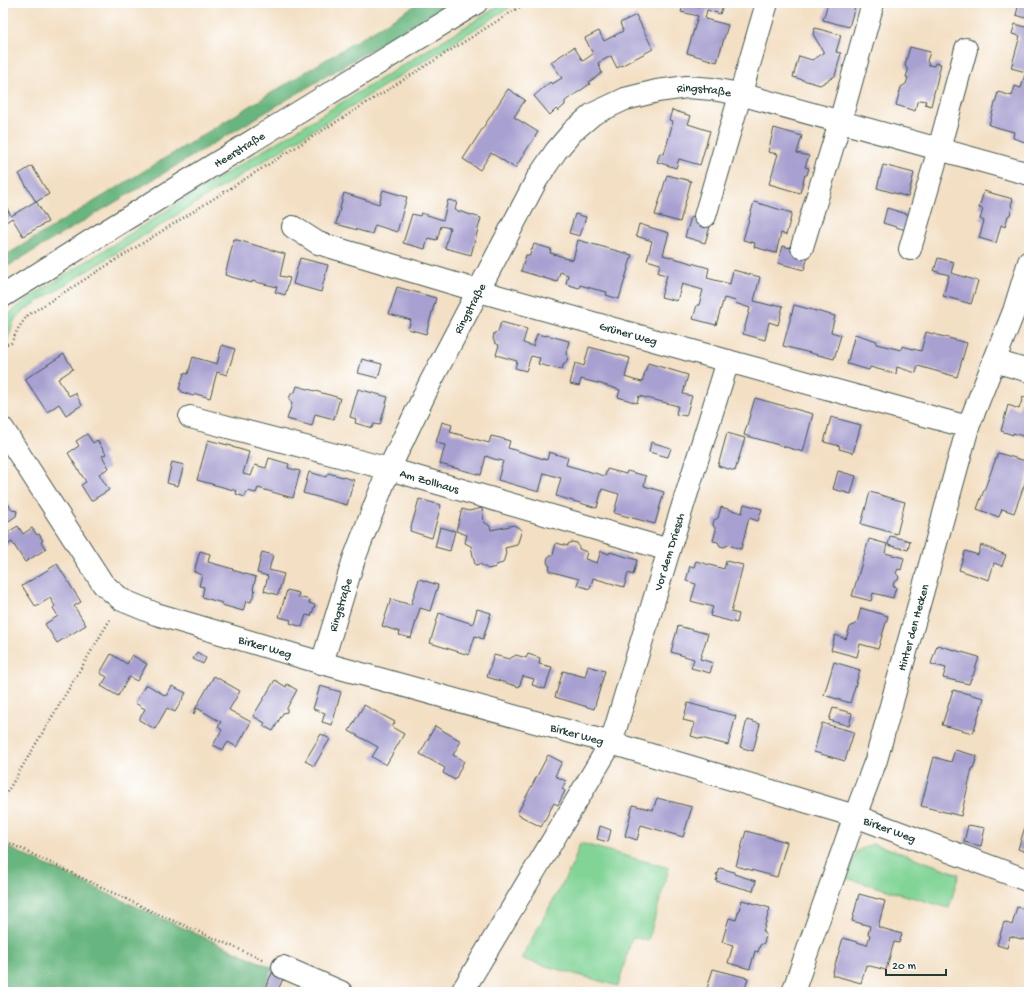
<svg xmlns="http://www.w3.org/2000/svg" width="1032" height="995" viewBox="0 0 1032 995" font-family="'Gochi Hand',sans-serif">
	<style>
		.green { fill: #81d496; stroke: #508865 }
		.forest { fill: #68b67f; stroke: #447a5a }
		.building { fill: #a8a0d0 }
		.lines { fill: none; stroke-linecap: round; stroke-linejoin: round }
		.street-casing { stroke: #3f5549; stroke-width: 24 }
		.primary-casing { stroke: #3f5549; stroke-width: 24 }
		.path { stroke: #3f5549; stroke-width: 2.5; stroke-dasharray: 1 3; stroke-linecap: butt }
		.street { stroke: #fff; stroke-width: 22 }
		.primary { stroke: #fff; stroke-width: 22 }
		.labels { text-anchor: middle; stroke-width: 4; stroke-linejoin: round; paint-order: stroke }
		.street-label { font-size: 12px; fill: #1f3d34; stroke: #fff }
	</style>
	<rect width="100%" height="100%" fill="#fff"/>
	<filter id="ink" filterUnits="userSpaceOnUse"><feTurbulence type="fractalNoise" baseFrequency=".025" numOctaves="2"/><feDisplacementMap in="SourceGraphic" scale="8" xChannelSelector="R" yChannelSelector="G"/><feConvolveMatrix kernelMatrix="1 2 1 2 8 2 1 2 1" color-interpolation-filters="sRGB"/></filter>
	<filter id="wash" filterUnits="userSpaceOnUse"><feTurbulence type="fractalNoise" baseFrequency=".012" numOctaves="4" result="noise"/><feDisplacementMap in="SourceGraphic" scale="16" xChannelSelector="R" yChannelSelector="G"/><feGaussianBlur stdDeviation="0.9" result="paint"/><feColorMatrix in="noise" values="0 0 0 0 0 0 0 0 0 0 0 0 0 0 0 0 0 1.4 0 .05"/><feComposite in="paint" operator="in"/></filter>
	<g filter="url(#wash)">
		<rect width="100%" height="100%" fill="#f3dfc3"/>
		<g class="green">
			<polygon points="504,3 517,3 23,311 16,318 13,323 3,354 3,319 26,300 199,190"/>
			<polygon points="580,843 669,868 648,941 632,937 618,986 521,959 573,864"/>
			<polygon points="872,844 884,847 959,874 949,908 846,878 857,851"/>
		</g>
		<g class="forest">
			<path d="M419,3h30l-446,266v-12c139,-84 277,-170 416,-254z"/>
			<polygon points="3,845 152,914 273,968 262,992 3,992"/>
		</g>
		<g id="blocks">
			<g class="building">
				<polygon points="684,3 698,7 699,3 717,3 723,5 720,14 707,10 705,19 728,25 717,62 687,53 698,16 681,12"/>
				<polygon points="828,3 856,3 849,27 823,20"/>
				<polygon points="1019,3 1029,3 1029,19 1016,15"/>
				<polygon points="636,15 653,49 617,68 611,56 598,63 602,73 589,82 590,84 565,101 565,105 558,111 556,109 550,115 534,96 550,82 552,84 562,78 551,62 574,47 583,61 593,54 585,38 599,31 604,41 623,31 620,23"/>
				<polygon points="1015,24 1029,28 1029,113 1026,124 1029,125 1028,143 1013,138 1014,132 989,125 998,92 1012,96 1015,86 1021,88 1026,72 1011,68 1020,36 1012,34"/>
				<polygon points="815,28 841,35 836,52 841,53 835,76 820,85 793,77 799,56 812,60 824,53 813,34"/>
				<polygon points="910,47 930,52 927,61 929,65 934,66 935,63 941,64 931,106 925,104 926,101 921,100 917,102 915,111 896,105 901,87 906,84 908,78 906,77 908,71 905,65"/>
				<polygon points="508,89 525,100 514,117 538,132 515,168 491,153 480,170 463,159"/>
				<polygon points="672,110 691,116 688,124 710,131 700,165 679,159 676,168 657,162 660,153 664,154 669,137 673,121 669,120"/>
				<polygon points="774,128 802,136 797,153 809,156 805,167 809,168 807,175 805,175 800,193 769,184 778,154 768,152"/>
				<polygon points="883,165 914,173 908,197 877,188"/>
				<polygon points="32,166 49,194 36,202 19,174"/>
				<polygon points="667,175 691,181 680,222 655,215"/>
				<polygon points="383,190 407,197 397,232 375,225 372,234 336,224 344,193 379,204"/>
				<polygon points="984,191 1013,199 1011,205 1012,207 1010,215 1008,216 1005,227 1001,225 996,243 979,238 984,221 980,219 983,209 979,208"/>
				<polygon points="448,200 457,202 455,210 481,218 471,255 445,248 450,228 441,226 437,240 428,238 425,249 403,243 412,214 420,216 421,213 443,220"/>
				<polygon points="3,201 11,216 36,201 48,222 23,236 12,218 6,222 3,218"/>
				<polygon points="754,202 792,213 786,235 781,233 776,253 754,247 755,243 743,240"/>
				<polygon points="887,208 910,215 906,230 883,223"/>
				<polygon points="575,214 586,217 580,236 569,233"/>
				<polygon points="691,217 711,223 705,243 685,237"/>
				<polygon points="639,224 669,233 663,255 709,268 707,278 730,284 733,270 760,277 754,301 773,306 773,304 783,306 778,325 769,322 765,340 743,334 750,308 735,303 736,301 724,298 716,325 693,319 697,305 699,305 703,290 682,284 677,301 661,297 667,275 658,273 660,264 647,260 652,241 636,236"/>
				<polygon points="234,239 285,254 280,276 290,278 285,295 275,292 277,287 252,281 252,283 225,275"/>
				<polygon points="578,240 632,255 619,299 606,295 607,292 594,289 580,285 579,288 566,284 568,275 560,272 557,282 521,271 526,255 530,256 531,249 532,250 534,244 551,249 550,253 564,257 564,258 573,260"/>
				<polygon points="783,246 809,253 804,270 778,263"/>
				<polygon points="300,258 328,265 321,292 293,284"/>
				<polygon points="938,258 954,262 951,273 978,281 971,304 943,296 949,275 934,271"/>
				<polygon points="397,287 436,298 426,334 408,329 411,320 389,314"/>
				<polygon points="794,305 835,316 831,332 841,335 834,359 783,346"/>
				<polygon points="501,322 527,329 523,343 533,346 537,334 546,336 546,335 569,341 566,354 568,357 566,363 563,365 562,370 538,364 540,358 531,356 526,371 515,368 517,361 496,355 499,345 495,343 493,339 494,333 498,332"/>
				<polygon points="926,332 967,343 957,377 918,366 916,373 897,367 896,374 870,367 869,370 847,364 855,334 877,341 876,344 901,350 902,346 921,351"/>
				<polygon points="222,345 235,349 227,375 217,372 210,398 196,394 193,396 182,392 181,390 179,389 184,373 188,374 193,357 217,364"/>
				<polygon points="589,347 630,358 625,377 634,380 642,382 648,363 688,375 683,394 692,396 686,416 676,414 678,406 639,396 637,403 618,397 620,390 601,384 581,379 579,386 570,384 575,363 584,366"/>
				<polygon points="64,354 73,369 58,379 69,396 75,393 82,405 66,415 59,404 47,412 25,379"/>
				<polygon points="362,359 382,364 378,378 358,373"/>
				<polygon points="297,386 340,398 334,419 315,414 312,426 287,419 292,404 289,399 291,394 295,392"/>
				<polygon points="358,389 388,397 380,425 374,424 372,428 355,423 356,419 350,417"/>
				<polygon points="1023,397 1029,399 1029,438 1013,433 1013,435 1001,431 1008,405 1019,409"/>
				<polygon points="755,398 813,414 803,452 744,435"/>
				<polygon points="831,417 861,425 853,453 839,449 840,446 824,442"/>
				<polygon points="442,422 452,425 450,432 489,443 491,436 500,438 510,441 508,448 547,460 549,452 568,458 566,465 605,476 607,469 626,474 627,471 646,476 644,486 664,492 655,524 614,513 619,494 602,489 597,508 556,496 561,478 544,473 539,492 498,480 503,461 494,459 486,456 481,475 440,464 445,445 436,443"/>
				<polygon points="727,433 745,438 735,471 718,466"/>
				<polygon points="87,434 93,443 97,440 106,454 102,456 109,468 99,474 109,490 91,501 81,485 86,482 68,453 79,446 76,441"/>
				<polygon points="208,440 232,446 232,447 249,452 243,474 251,476 255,465 266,468 269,458 289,464 288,468 300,471 293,498 258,488 256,493 247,491 245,497 236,494 237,491 197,480"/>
				<polygon points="651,442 671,448 668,457 649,452"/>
				<polygon points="998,453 1029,462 1029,472 1014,513 1002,509 999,517 977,509"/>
				<polygon points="172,462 184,465 178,486 167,483"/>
				<polygon points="838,471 856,476 851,494 833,489"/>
				<polygon points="309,472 326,477 328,473 354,480 347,505 303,493"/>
				<polygon points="870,492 905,502 897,534 861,524"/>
				<polygon points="3,495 12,510 17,511 16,516 3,525 8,532 18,526 23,534 32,528 37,535 39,534 43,541 41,542 46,549 25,562 12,542 4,547 3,545"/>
				<polygon points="419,499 441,505 432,538 410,531"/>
				<polygon points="744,504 762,509 758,521 749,518 741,549 728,545 724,547 720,546 718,542 713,541 716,530 713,525 714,520 718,518 721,507 742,513"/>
				<polygon points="482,508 484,522 490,526 491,530 514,525 522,530 517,545 505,548 506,553 503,563 496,565 496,567 488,569 480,564 475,565 471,546 465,543 467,535 456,531 462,509 469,511"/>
				<polygon points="440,527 455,531 450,551 435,547"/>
				<polygon points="890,536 910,541 908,550 888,545"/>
				<polygon points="869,539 887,544 885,553 904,558 901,570 898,569 896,573 899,577 898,580 894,582 893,586 896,587 893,598 873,593 871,601 852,596"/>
				<polygon points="572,542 577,543 579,547 579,549 587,552 585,559 597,563 601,551 609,554 610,552 637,560 633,575 628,573 624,587 593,578 590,589 577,585 579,579 549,571 550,566 549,566 547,562 548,557 552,555 553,555 556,543 568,546 568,544"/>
				<polygon points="981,545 1006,555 1002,566 994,563 989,580 959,570 965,551 978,555"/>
				<polygon points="200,551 210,554 208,562 233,569 232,570 256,577 253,589 255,591 251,602 246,601 243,611 222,605 222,603 202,597 204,587 199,586 202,575 194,572"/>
				<polygon points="262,552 273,555 269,570 284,574 278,595 264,591 268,576 257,573"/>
				<polygon points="696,561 724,569 726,561 743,565 731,612 739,614 737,623 710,616 713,607 691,601 696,584 686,581 690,566 694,567"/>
				<polygon points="57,564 81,602 74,606 86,625 57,643 45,624 58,616 53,608 55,606 50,598 36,607 22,586"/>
				<polygon points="419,579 438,585 430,611 420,608 411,638 399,635 400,632 382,626 391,599 411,605"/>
				<polygon points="287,590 299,593 298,597 310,600 309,603 315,605 311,616 306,615 302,627 290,623 291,620 279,617"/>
				<polygon points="861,608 888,616 878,649 860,644 857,657 831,650 835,635 846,639 850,627 857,623"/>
				<polygon points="477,609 491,613 483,639 475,636 469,655 430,643 439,613 473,624"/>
				<polygon points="678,626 708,634 700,659 713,663 710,673 691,668 694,659 671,652"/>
				<polygon points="937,645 979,657 973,676 972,676 969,684 943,678 946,668 931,664"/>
				<polygon points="197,652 206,658 203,664 193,659"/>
				<polygon points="111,654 127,664 132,655 147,664 137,681 129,677 118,696 101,686 107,677 100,673"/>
				<polygon points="528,654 540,658 539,664 552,667 545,689 532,685 534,679 523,676 519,687 487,677 494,655 509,659 516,655 526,658"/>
				<polygon points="834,662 860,670 850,703 824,695"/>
				<polygon points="588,666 605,671 594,709 555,697 563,671 585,677"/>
				<polygon points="214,676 240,691 229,710 251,722 237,747 228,742 223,750 213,745 222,730 218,727 221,722 197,708 194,714 193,713"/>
				<polygon points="275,680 286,687 287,684 297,690 287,708 287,712 283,713 273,731 263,726 265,723 253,716"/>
				<polygon points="146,684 166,696 172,686 186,693 175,712 167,708 155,729 139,720 145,709 135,703"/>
				<polygon points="320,686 341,692 332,725 322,722 325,713 313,709"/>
				<polygon points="953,690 984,698 973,733 942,725"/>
				<polygon points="688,703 736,716 728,745 701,738 701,739 691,736 695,723 683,720"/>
				<polygon points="364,705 395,722 392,727 404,734 386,765 372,757 378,747 349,731"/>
				<polygon points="833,708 852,713 849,726 829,720"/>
				<polygon points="747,720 760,724 753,751 740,747"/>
				<polygon points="822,723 854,732 845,761 814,752"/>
				<polygon points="435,726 461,741 453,755 464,761 455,780 443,773 445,768 420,754"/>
				<polygon points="321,734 330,739 314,766 305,761"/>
				<polygon points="955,750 977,756 973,769 972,769 961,816 921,806 934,757 951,762"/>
				<polygon points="548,755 562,762 555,776 566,781 562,789 565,791 558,805 554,803 541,827 517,814"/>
				<polygon points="657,798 692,807 683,837 641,825 637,840 625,836 633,805 653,810"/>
				<polygon points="1026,824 1029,825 1029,853 1018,849"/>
				<polygon points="968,825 985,828 981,846 964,842"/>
				<polygon points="600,826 611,830 608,842 597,839"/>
				<polygon points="746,831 787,842 777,877 736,866"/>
				<polygon points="720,868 734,872 734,874 756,881 753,891 716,881 718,875 716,875 717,873 718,874"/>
				<polygon points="859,894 885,901 878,927 902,934 899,943 894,942 886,970 866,965 861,983 832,975 843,938 867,945 870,935 868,934 870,926 852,921"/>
				<polygon points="742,900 770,908 763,932 766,936 764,943 760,945 758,952 755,951 750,969 728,963 733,945 722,942 729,918 736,920"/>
				<polygon points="1017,907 1029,910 1029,941 1010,936 1007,948 997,945 1004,922 1012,925"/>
				<polygon points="276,965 290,972 285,981 283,979 277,992 263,992"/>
				<polygon points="713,969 748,978 744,992 706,992"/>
			</g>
		</g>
	</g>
	<g filter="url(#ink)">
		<use href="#blocks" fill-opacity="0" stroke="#3f5549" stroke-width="1"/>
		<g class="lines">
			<g class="street-casing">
				<g id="street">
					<polyline points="705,216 767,3"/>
					<path id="s1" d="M293,227l25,16 161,48 249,70 240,66"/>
					<polyline points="802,247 840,122 873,3"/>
					<polyline points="910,249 939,149 966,49"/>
					<polyline points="994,361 1029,371"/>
					<path id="s2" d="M190,417l199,52 280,81"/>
					<path id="s3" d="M3,429l100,155 19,16 34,14 166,49 289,80 244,73 174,65"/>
					<path id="s4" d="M322,663l32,-104 35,-90 41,-86 107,-204 19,-28 17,-20 20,-17 32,-15 32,-8 30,-4 25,2 28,5 289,80"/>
					<polyline points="283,967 341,992"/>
					<path id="s5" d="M462,992l149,-249 58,-193 59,-189"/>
					<path id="s6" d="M793,992l62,-176 21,-56 92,-333 46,-116 15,-49"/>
				</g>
			</g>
			<g class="primary-casing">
				<g id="primary">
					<path id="s7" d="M3,296l105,-66 368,-227"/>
				</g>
			</g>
			<g class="path">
				<polyline points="3,345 11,343 19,327 28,315 526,3"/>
				<polyline points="3,799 111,618"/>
				<polyline points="3,840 151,911 264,960"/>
			</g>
			<use href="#street" class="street"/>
			<use href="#primary" class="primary"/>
		</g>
	</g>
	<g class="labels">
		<g class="street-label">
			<text dy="4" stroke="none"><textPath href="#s4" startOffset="733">Ringstraße</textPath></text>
			<text dy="4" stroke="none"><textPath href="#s7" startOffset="278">Heerstraße</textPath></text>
			<text dy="4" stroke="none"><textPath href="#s4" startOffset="385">Ringstraße</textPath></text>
			<text dy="4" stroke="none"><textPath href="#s1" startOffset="353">Grüner Weg</textPath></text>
			<text dy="4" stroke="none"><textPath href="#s2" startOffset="248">Am Zollhaus</textPath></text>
			<text dy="4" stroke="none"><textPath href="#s5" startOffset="490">Vor dem Driesch</textPath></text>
			<text dy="4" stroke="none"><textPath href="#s4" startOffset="61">Ringstraße</textPath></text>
			<text dy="4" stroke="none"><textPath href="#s6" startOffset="384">Hinter den Hecken</textPath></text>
			<text dy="4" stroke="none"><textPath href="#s3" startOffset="360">Birker Weg</textPath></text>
			<text dy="4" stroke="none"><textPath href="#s3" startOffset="684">Birker Weg</textPath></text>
			<text dy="4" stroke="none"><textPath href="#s3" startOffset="1011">Birker Weg</textPath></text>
		</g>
	</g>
	<rect width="1032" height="995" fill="none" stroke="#fff" stroke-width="16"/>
	<path d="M886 969v6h60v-6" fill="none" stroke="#1f3d34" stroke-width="2"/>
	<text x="892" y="969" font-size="12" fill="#1f3d34" stroke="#ffffff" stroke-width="3" paint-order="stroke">20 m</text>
</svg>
